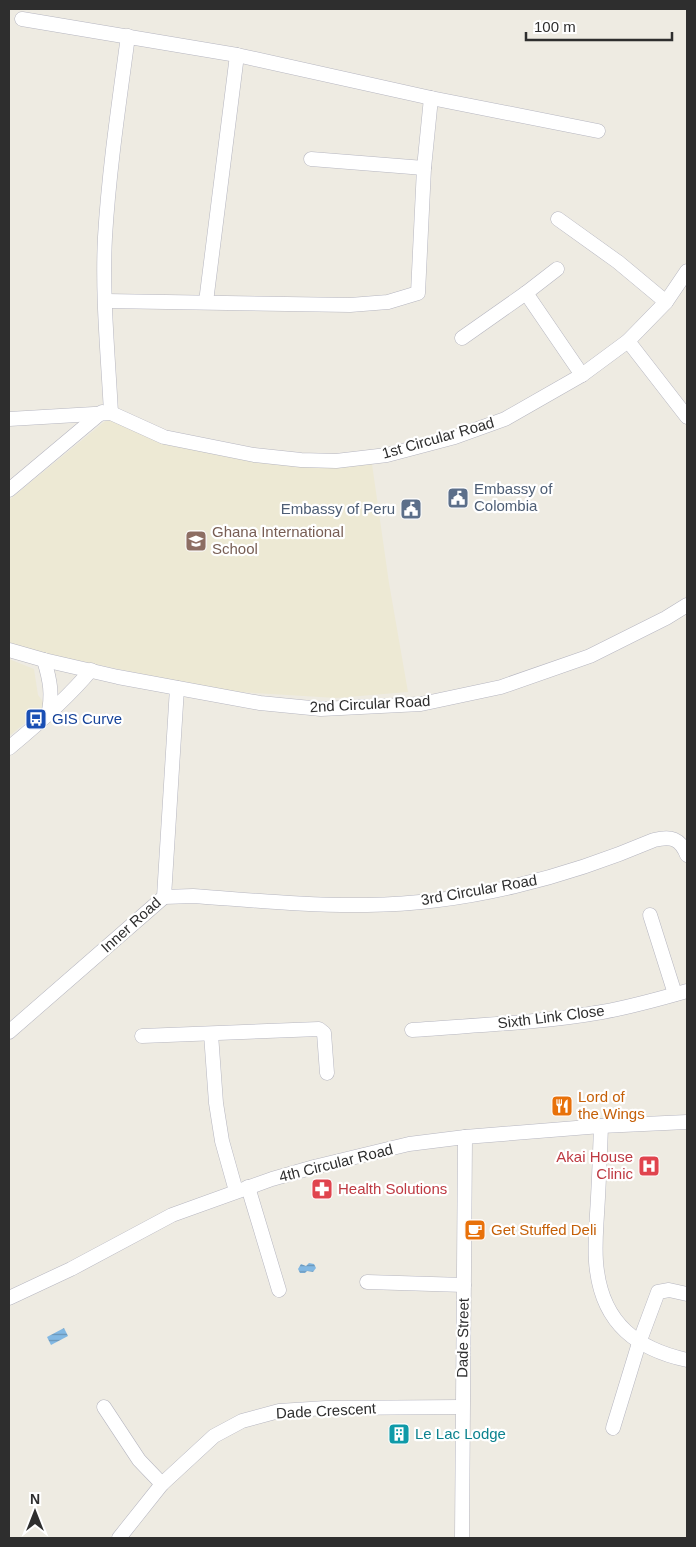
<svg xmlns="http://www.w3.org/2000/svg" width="696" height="1547" viewBox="0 0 696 1547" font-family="Arial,sans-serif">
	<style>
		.education { fill: #ede9d4 }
		.water { fill: url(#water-rules) }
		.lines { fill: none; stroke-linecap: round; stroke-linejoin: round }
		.minor-casing { stroke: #b6b6c0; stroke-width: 15 }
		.minor { stroke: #fff; stroke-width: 14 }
		.labels { text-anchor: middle; stroke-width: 4.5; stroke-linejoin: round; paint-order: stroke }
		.street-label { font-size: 15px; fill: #2e2e2e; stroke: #fff }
		.service-label { font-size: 15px; fill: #4e5e75; stroke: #fff; text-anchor: start }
		.education-label { font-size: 15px; fill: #785e54; stroke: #fff; text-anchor: start }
		.transit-label { font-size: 15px; fill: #164399; stroke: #fff; text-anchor: start }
		.food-label { font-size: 15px; fill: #c56008; stroke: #fff; text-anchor: start }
		.health-label { font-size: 15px; fill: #be3a42; stroke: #fff; text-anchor: end }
		.culture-label { font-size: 15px; fill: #0d838f; stroke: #fff; text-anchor: start }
	</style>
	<defs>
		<pattern id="water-rules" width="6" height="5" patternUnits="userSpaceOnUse" patternTransform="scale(1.25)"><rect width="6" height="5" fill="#82b8e3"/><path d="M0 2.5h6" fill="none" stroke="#6b96b8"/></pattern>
	</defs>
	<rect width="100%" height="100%" fill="#eeebe2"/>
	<g class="education">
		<polygon points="109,418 190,449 372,464 389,583 408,692 336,698 222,691 52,655 9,644 9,500"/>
		<polygon points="9,659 34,669 38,695 46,706 9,736"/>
	</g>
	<g class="water">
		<polygon points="309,1263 314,1264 316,1268 313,1272 307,1271 305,1273 300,1273 298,1269 301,1264 306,1266"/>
		<polygon points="64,1328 68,1336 51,1345 47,1337"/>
	</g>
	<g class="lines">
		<g class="minor-casing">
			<g id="minor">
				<polyline points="22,19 237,55 431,98 598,131"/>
				<polyline points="311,159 424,168"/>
				<polyline points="558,219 618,262 666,302"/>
				<polyline points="526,293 582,375"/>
				<polyline points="106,301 350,305 388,302 418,293 424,168 431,98"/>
				<polyline points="206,302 237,55"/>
				<polyline points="462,338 526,293 557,269"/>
				<polyline points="628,341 687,417"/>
				<path d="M111,413c-3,-58 -9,-118 -6,-176 4,-67 14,-134 23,-201"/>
				<polyline points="9,419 111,413 164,437 254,455 301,460 336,461 387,455 455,437 505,419 582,375 628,341 666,302 687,271"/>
				<polyline points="9,490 102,412"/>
				<polyline points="9,650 44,660 118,677 260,703 321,709 421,704 501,687 590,656 666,618 687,605"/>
				<path d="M44,660c6,20 9,35 4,55"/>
				<path d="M9,748c29,-24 58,-49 82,-78"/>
				<path d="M164,897l29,-1c58,4 116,10 174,9 98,-1 198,-27 287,-65 17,-4 26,-2 33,15"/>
				<polyline points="650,915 675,994"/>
				<path d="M412,1030c64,-5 128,-7 190,-18 29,-5 57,-13 85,-21"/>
				<polyline points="9,1032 164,897 177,688"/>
				<polyline points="211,1034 216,1103 222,1141 236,1191"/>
				<polyline points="142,1036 319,1029 324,1033 327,1073"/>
				<path d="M601,1126c-1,29 -2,58 -4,88 -1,19 -3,38 0,57 7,53 40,78 90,89"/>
				<polyline points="248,1187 279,1290"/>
				<polyline points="367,1282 464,1285"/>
				<polyline points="9,1298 71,1269 172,1215 272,1179 314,1167 409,1144 465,1137 601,1126 687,1122"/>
				<polyline points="104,1407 139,1460 162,1484"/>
				<polyline points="613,1428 639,1343 658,1292 669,1290 687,1294"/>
				<polyline points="119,1538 162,1484 214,1436 242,1421 279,1411 326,1408 462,1407"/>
				<polyline points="462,1538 465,1137"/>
			</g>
		</g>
		<use href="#minor" class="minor"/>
	</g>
	<defs>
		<g id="civic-square" transform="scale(1.125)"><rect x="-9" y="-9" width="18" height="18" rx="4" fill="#5c6f8a" stroke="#fff"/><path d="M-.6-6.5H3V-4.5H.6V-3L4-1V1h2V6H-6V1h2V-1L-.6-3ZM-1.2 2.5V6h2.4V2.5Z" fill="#fff"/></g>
		<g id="school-square" transform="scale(1.125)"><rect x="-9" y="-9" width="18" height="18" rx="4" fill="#8d6e63" stroke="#fff"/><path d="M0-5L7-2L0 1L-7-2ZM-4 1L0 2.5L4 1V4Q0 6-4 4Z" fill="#fff"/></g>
		<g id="bus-square" transform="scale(1.125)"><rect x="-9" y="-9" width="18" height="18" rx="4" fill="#1a4fb4" stroke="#fff"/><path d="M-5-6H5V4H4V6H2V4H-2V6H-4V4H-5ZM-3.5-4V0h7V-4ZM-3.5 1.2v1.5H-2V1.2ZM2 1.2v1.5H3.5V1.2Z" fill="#fff"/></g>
		<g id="restaurant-square" transform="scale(1.125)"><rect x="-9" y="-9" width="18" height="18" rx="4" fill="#e8710a" stroke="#fff"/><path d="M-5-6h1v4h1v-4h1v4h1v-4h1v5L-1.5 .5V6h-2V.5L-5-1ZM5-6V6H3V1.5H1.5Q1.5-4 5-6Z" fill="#fff"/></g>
		<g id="hospital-square" transform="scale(1.125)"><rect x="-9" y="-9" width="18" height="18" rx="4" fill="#e0444e" stroke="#fff"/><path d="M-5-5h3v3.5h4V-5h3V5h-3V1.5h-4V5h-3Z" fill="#fff"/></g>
		<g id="pharmacy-square" transform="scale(1.125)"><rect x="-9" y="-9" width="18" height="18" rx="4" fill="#e0444e" stroke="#fff"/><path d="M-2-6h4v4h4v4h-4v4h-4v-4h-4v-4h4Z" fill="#fff"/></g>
		<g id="cafe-square" transform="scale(1.125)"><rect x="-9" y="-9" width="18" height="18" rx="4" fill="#e8710a" stroke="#fff"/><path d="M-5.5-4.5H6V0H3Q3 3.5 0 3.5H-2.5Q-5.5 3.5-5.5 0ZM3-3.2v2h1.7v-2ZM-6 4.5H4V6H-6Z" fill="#fff"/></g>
		<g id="building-square" transform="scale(1.125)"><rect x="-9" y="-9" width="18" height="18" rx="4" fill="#0f9aa8" stroke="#fff"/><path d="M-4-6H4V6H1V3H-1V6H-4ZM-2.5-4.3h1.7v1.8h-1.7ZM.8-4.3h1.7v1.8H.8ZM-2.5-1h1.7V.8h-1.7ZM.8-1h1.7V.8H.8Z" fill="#fff"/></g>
	</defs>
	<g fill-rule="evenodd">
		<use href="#civic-square" x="458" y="498"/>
		<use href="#civic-square" x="411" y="509"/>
		<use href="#school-square" x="196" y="541"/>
		<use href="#bus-square" x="36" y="719"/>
		<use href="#restaurant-square" x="562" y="1106"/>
		<use href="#hospital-square" x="649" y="1166"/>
		<use href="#pharmacy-square" x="322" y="1189"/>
		<use href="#cafe-square" x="475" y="1230"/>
		<use href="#building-square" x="399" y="1434"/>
	</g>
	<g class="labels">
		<g class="street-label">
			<text transform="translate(438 438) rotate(-16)" y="5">1st Circular Road</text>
			<text transform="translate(370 704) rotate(-3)" y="5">2nd Circular Road</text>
			<text transform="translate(479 890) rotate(-10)" y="5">3rd Circular Road</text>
			<text transform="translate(131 925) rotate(-42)" y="5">Inner Road</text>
			<text transform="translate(551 1017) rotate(-7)" y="5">Sixth Link Close</text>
			<text transform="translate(336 1163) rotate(-14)" y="5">4th Circular Road</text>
			<text transform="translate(463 1338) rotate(-89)" y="5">Dade Street</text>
			<text transform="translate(326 1411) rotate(-3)" y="5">Dade Crescent</text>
		</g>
		<g class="service-label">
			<text x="474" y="494">Embassy of<tspan x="474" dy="17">Colombia</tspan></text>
			<text x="395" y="514" text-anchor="end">Embassy of Peru</text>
		</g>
		<g class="education-label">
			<text x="212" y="537">Ghana International<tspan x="212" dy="17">School</tspan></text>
		</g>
		<g class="transit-label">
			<text x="52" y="724">GIS Curve</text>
		</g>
		<g class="food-label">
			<text x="578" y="1102">Lord of<tspan x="578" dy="17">the Wings</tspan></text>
			<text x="491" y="1235">Get Stuffed Deli</text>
		</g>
		<g class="health-label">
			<text x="633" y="1162">Akai House<tspan x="633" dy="17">Clinic</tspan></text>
			<text x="338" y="1194" text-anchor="start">Health Solutions</text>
		</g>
		<g class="culture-label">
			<text x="415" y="1439">Le Lac Lodge</text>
		</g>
	</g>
	<rect width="696" height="1547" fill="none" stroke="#2e2e2e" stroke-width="20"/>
	<g transform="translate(35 1512)" stroke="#ffffff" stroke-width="4" paint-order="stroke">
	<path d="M0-4L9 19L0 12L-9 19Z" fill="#2e2e2e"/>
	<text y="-8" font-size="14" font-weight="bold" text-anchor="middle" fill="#2e2e2e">N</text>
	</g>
	<path d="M526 32v8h146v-8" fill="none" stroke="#2e2e2e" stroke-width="2.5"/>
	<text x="534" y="32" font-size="15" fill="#2e2e2e" stroke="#ffffff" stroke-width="4" paint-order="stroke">100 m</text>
</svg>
